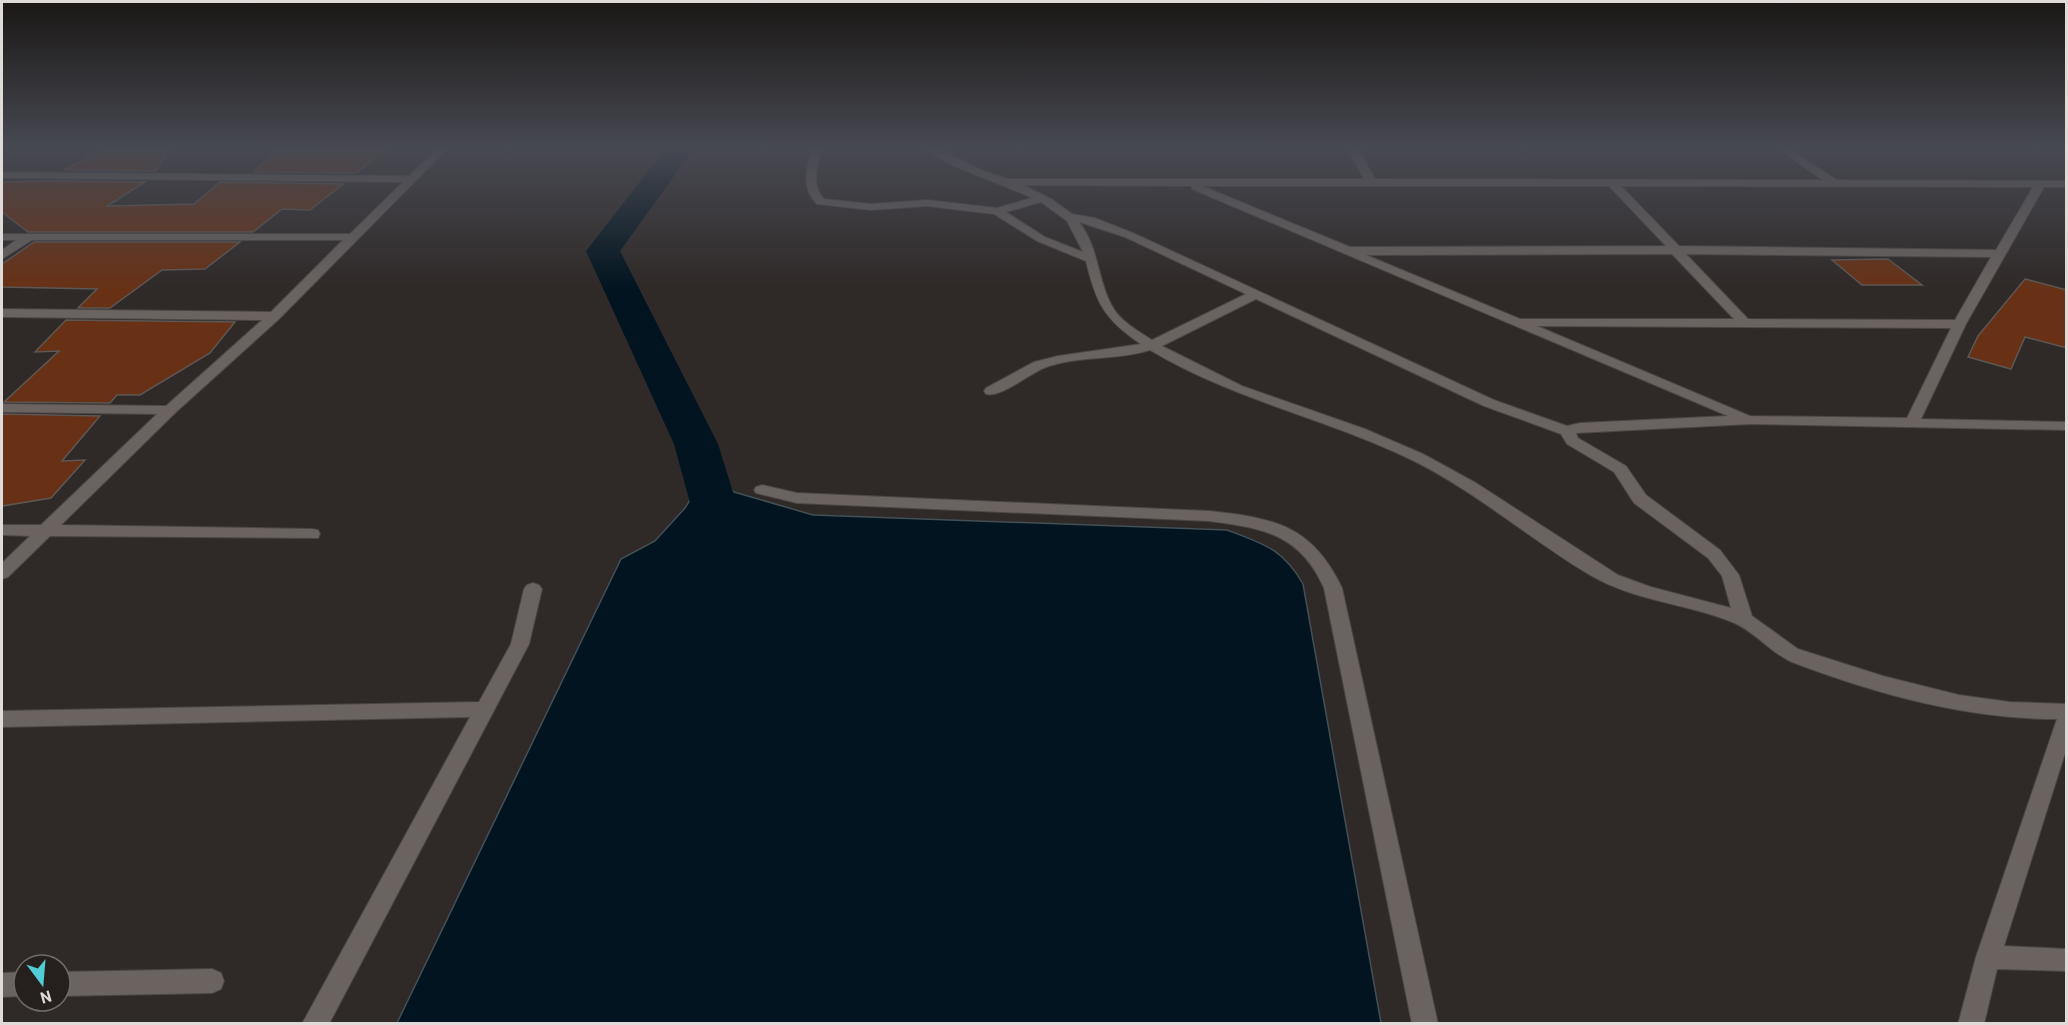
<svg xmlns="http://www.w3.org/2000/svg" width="2068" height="1025" viewBox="0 0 2068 1025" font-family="Barlow,sans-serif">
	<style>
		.water { fill: #01141f; stroke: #435057; stroke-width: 1.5 }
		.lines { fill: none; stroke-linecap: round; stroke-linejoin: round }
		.river { fill: #01141f; fill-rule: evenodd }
		.building { fill: #683115; stroke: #5d5754; stroke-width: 1.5 }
		.minor-casing { stroke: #4b4644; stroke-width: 2 }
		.minor { fill: #6a6360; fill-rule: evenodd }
	</style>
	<rect width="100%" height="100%" fill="#2f2927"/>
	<path class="water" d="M723,483l11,9 79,23 414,15c37,14 56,19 76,54l78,439h-984l224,-464 34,-18 30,-33 12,-19z"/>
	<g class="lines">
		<polygon class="river" points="667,147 695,147 620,251 718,444 750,547 743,558 726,563 709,558 702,547 674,444 586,251"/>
	</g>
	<g class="building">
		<polygon points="319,147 390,147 356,173 254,172 276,151 316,150"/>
		<polygon points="170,150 155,171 64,170 102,151"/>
		<polygon points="44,181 145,182 107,206 194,204 220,182 343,184 310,210 282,209 253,232 28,232 2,212 2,182"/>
		<polygon points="34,242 240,242 205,269 162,270 110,308 78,308 97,289 2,287 2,264"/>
		<polygon points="1888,259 1922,285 1862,285 1832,260"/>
		<polygon points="2025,279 2067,290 2067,348 2025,337 2011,369 1968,357 1978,336"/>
		<polygon points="66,320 235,322 210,353 140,395 117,395 110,403 4,402 59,351 35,352"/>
		<polygon points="2,414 100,416 62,461 85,460 51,498 2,506"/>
	</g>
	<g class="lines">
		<g class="minor-casing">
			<g id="minor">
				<polygon points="439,147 449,147 279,319 175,413 61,525 312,529 318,530 320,534 318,538 50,536 8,577 2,579 2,563 30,536 2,535 2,525 41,525 157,414 2,412 2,404 166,406 262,320 2,317 2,309 271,312 343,240 32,240 2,259 2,250 16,240 2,240 2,234 350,234 403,182 2,178 2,172 409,176"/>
				<path d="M812,147h10c-4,17 -12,38 2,52l47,5 56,-4 70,8 35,-10c-24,-12 -94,-34 -108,-51h12l45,23 28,9h355l-17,-32h10l18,32 448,1 -48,-33h11l51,33 229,1v6h-22l-78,137 -45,95 145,3v8l-315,-6 -175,9 2,5 48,28 20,29 74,55 19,25 13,41 46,33 85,27 76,19 51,7 56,2v46l-62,196 62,3v22l-69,-2 -13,55h-26l18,-67 81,-238c-91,0 -181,-25 -265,-57 -23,-10 -37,-31 -60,-40 -47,-19 -98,-21 -142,-47 -62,-37 -116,-85 -180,-116 -85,-41 -179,-60 -260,-109 -34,11 -73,5 -106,18 -15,6 -43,30 -58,26l-2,-3 2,-3 48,-26 24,-6 83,-12c-37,-25 -45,-41 -55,-83l-49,-20 -43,-27 -67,-8 -56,4 -54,-6c-17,-17 -10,-36 -5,-57zM1023,185l169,1v3l536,227 -148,7 -13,3 -73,-26 -361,-167 -38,-15 -23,-4 -19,-14zM1202,186h407l57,60 -316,1zM1621,186l412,1 -37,63 -317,-4zM1041,202l26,19 16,31 -38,-15 -39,-25zM1079,222l46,15 121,57 -94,46c-14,-9 -32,-19 -40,-34 -15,-27 -13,-59 -33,-84zM1672,254l62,65h-214l-154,-64zM1686,254l305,3 -36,63 -207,-1zM1256,299l228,107 77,28 6,10 47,28 20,31 74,55 14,18 9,32 -80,-21 -33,-12 -142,-92 -53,-29 -58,-25 -123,-43 -80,-40zM1537,326l414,2 -44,90 -157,-2z"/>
				<path d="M762,485l35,8 412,18c65,7 103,14 133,77l96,436h-26l-88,-436c-24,-54 -61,-60 -115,-67l-412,-18 -41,-10 -2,-3 2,-3z"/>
				<polygon points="533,583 539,585 542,589 529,644 329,1024 302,1024 470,717 2,727 2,711 479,702 511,644 524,589 527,585"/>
				<polygon points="212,969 221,973 224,981 221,989 212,993 60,996 60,972"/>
				<polygon points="24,972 24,996 2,997 2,973"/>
			</g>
		</g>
		<use href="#minor" class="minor"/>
	</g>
	<linearGradient id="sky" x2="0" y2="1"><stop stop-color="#1a1715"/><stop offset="0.51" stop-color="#474952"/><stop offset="1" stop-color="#474952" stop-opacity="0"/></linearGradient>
	<rect width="2068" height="290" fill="url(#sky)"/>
	<rect width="2068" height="1025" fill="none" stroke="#dedbd9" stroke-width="6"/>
	<g transform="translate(42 983) rotate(164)"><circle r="28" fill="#25201d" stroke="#6f6b68" stroke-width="1.5"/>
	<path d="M0-4.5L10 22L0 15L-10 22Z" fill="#52ccd6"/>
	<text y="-9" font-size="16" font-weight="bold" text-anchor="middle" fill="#dedbd9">N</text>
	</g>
</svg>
